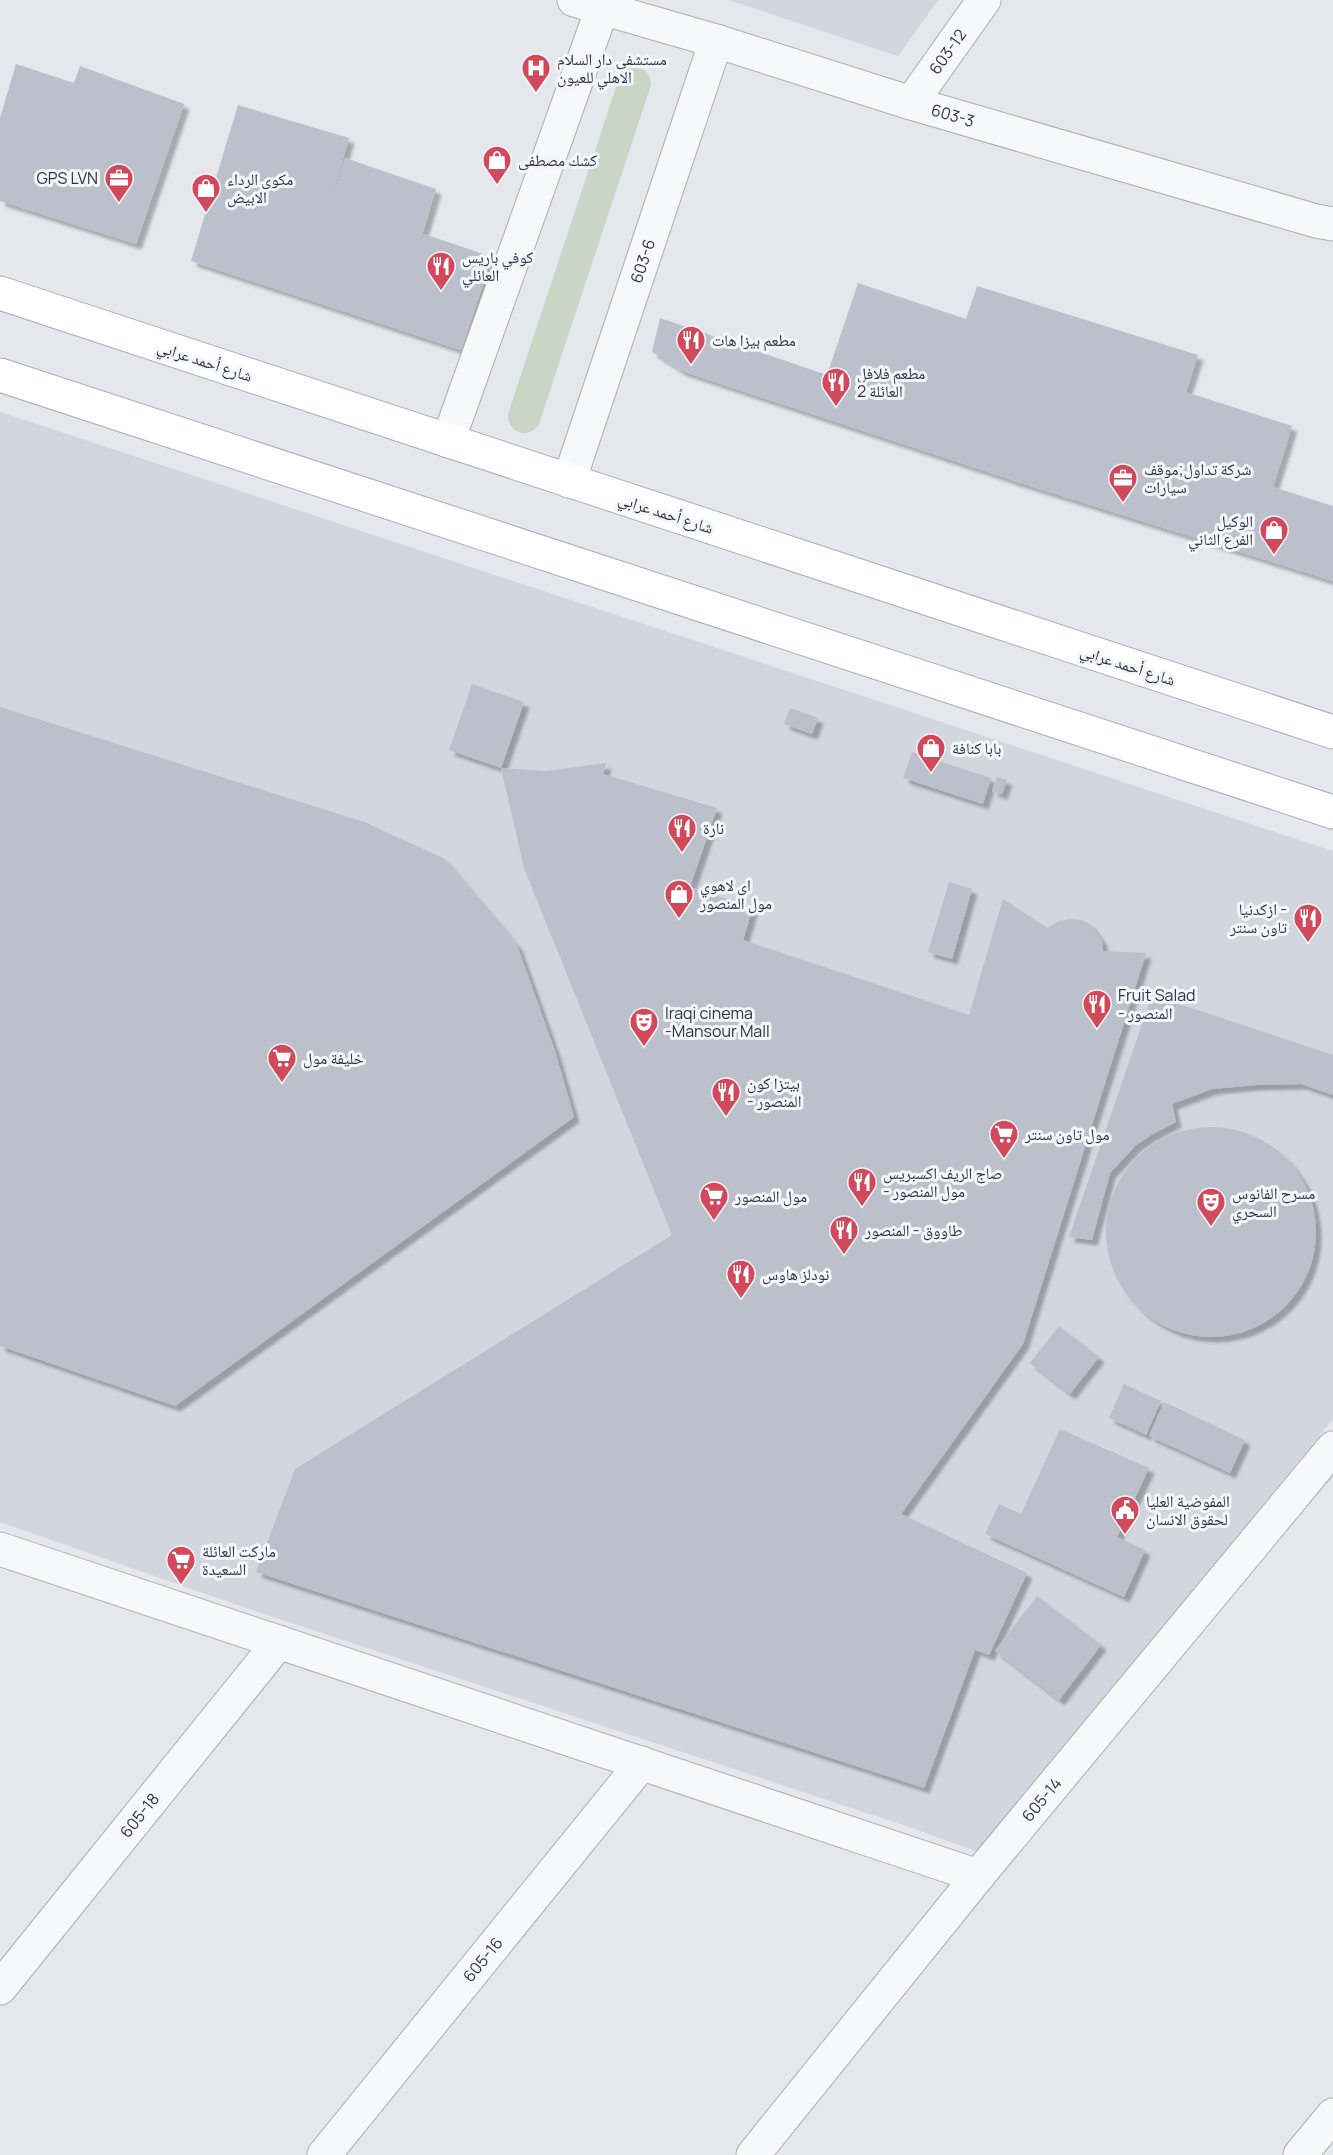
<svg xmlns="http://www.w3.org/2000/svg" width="1333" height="2155" viewBox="0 0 1333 2155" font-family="Manrope,'Noto Naskh Arabic',sans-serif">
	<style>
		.built { fill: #d2d6de }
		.green { fill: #c9d6c5 }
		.building { fill: #bbc0ca; filter: url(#shadow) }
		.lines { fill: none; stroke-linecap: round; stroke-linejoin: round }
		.minor-casing { stroke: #a9aeb7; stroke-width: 35 }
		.secondary-casing { stroke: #a9aeb7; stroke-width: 35 }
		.minor { stroke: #f7f8fa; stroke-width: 33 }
		.secondary { stroke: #fff; stroke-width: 33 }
		.labels { text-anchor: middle; stroke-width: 6; stroke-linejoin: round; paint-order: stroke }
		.street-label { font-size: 16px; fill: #2b3445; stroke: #f4f6f9 }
		.poi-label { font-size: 16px; fill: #2b3445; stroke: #f4f6f9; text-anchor: start }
	</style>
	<defs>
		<filter id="shadow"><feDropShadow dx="5.5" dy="5.5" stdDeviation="1.5" flood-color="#0004"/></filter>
	</defs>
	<rect width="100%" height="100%" fill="#e4e7ec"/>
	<g class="built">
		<polygon points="729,0 938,0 898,56"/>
		<polygon points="0,412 1333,851 1333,1419 985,1848 975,1851 912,1828 243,1607 0,1522"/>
	</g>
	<path class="green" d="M634,67c10,1 17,7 17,18l-112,339c-10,16 -32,9 -31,-10l112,-339 9,-7z"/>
	<g class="building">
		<polygon points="16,64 74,83 80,66 184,104 136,244 0,201 0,118"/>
		<polygon points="238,105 349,138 319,241 345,158 436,189 406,289 424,234 492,257 461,350 191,261"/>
		<polygon points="858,283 966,319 977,286 1198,355 1186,392 1292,426 1273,487 1333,506 1333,581 1027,485 682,371 652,352 660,318 827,375"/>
		<polygon points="472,684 524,702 501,768 449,750"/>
		<polygon points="0,707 364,822 443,858 517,945 555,1051 574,1117 175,1406 0,1346"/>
		<polygon points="790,708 818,718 812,734 784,724"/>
		<polygon points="912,752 991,778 983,804 903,778"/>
		<polygon points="606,763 603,774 717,808 690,887 753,907 743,940 969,1015 1003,899 1047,928 1059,921 1070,919 1081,920 1090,924 1102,941 1103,951 1146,953 1023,1344 901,1514 1027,1573 989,1655 975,1650 924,1788 256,1572 295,1469 672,1235 524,868 501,768 546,771"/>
		<polygon points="997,777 1007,780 1002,794 992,791"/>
		<polygon points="949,882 972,889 952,959 928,952"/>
		<polygon points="1152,995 1333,1055 1333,1095 1301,1084 1256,1085 1212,1089 1172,1104 1176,1122 1151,1135 1135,1146 1110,1173 1092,1240 1069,1237"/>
		<circle cx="1211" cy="1232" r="105"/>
		<polygon points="1059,1326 1099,1357 1070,1394 1030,1363"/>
		<polygon points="1124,1384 1161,1401 1146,1435 1109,1418"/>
		<polygon points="1164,1402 1245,1440 1230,1473 1149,1436"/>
		<polygon points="1060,1429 1149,1468 1117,1537 1145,1550 1124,1597 985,1534 999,1504 1021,1514"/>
		<polygon points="1037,1596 1101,1645 1059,1700 995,1651"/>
	</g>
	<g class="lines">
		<g class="minor-casing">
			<g id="minor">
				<path id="s1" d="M574,0l142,41 195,62 405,118 17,3"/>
				<path id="s2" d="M911,103l73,-103"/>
				<polyline points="448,441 602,9"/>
				<path id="s3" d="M569,481l147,-440"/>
				<polyline points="0,1549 978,1876"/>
				<path id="s4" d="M0,1988l279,-346"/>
				<path id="s5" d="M324,2155l318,-392"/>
				<path id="s6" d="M753,2155l225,-279 355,-428"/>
				<polyline points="1300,2155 1333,2115"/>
			</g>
		</g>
		<g class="secondary-casing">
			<g id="secondary">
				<polyline points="0,293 1333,732"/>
				<polyline points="0,375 1333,812"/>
			</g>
		</g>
		<use href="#minor" class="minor"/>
		<use href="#secondary" class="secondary"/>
	</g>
	<defs>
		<g id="hospital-pin" transform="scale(1.5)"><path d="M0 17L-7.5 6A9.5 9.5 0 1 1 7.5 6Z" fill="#d1495b" stroke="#f4f6f9"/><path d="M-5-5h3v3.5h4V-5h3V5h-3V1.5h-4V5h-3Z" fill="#fff"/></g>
		<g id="shop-pin" transform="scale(1.5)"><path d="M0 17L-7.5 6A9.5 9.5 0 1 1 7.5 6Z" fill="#d1495b" stroke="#f4f6f9"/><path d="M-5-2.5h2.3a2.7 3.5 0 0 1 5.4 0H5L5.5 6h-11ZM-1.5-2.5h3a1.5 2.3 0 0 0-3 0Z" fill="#fff"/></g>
		<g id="office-pin" transform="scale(1.5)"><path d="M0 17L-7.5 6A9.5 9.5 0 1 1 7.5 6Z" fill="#d1495b" stroke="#f4f6f9"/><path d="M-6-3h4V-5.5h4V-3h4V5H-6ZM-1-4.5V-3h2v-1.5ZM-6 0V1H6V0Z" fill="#fff"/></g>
		<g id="restaurant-pin" transform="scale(1.5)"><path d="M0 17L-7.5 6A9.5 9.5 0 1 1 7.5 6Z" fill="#d1495b" stroke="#f4f6f9"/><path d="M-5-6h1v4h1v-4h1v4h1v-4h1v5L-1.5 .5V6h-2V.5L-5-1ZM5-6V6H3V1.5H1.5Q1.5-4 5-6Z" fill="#fff"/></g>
		<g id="theatre-pin" transform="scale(1.5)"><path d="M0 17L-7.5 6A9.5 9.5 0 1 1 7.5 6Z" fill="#d1495b" stroke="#f4f6f9"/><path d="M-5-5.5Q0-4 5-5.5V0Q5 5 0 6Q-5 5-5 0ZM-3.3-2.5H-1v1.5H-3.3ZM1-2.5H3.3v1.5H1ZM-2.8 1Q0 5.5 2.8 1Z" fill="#fff"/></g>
		<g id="supermarket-pin" transform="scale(1.5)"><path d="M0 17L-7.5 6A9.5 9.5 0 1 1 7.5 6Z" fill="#d1495b" stroke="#f4f6f9"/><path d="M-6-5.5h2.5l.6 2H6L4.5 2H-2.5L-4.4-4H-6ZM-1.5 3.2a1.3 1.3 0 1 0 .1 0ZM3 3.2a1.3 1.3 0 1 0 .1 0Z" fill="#fff"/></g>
		<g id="civic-pin" transform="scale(1.5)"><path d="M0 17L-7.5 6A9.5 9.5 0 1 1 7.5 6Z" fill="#d1495b" stroke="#f4f6f9"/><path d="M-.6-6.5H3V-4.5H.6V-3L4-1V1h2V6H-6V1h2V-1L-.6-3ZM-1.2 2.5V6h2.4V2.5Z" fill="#fff"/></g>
	</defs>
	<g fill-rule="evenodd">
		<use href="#hospital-pin" x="536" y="68"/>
		<use href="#shop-pin" x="497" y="160"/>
		<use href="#office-pin" x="119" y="178"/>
		<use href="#shop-pin" x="206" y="188"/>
		<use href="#restaurant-pin" x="441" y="266"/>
		<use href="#restaurant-pin" x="691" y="340"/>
		<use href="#restaurant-pin" x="836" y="382"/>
		<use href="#office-pin" x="1123" y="478"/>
		<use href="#shop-pin" x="1274" y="530"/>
		<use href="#shop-pin" x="931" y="748"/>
		<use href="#restaurant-pin" x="682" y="828"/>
		<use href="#shop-pin" x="679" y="894"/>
		<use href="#restaurant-pin" x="1308" y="918"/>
		<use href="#restaurant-pin" x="1097" y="1004"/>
		<use href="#theatre-pin" x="644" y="1022"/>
		<use href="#supermarket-pin" x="282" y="1058"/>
		<use href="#restaurant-pin" x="726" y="1092"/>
		<use href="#supermarket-pin" x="1004" y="1134"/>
		<use href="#restaurant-pin" x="862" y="1182"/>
		<use href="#supermarket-pin" x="714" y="1196"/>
		<use href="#theatre-pin" x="1211" y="1202"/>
		<use href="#restaurant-pin" x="844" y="1230"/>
		<use href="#restaurant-pin" x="741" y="1274"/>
		<use href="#civic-pin" x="1125" y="1510"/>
		<use href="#supermarket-pin" x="181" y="1560"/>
	</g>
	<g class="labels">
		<g class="street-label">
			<text dy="6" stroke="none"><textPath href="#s2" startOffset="63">603-12</textPath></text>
			<text dy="6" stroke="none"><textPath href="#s1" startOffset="396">603-3</textPath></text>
			<text dy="6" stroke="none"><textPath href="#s3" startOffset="232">603-6</textPath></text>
			<text transform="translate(205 361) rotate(18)" y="6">شارع أحمد عرابي</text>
			<text transform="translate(666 513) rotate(18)" y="6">شارع أحمد عرابي</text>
			<text transform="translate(1128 665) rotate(18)" y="6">شارع أحمد عرابي</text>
			<text dy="6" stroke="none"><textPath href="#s6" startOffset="458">605-14</textPath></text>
			<text dy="6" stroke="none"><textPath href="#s4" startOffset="222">605-18</textPath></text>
			<text dy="6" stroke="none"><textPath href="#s5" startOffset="252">605-16</textPath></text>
		</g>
		<g class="poi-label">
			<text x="557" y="65">مستشفى دار السلام<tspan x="557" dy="18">الاهلي للعيون</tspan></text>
			<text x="518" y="166">كشك مصطفى</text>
			<text x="98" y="184" text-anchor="end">GPS LVN</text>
			<text x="227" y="185">مكوى الرداء<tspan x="227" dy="18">الابيض</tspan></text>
			<text x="462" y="263">كوفي باريس<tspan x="462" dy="18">العائلي</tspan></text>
			<text x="712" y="346">مطعم بيزا هات</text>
			<text x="857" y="379">مطعم فلافل<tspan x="857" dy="18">العائلة 2</tspan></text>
			<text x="1144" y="475">شركة تداول;موقف<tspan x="1144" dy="18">سيارات</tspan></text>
			<text x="1253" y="527" text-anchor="end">الوكيل<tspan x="1253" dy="18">الفرع الثاني</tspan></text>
			<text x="952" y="754">بابا كنافة</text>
			<text x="703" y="834">نارة</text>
			<text x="700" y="891">اي لاهوي<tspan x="700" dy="18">مول المنصور</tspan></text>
			<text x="1287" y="915" text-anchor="end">ازكدنيا -<tspan x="1287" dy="18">تاون سنتر</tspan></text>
			<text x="1118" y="1001">Fruit Salad<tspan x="1118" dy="18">- المنصور</tspan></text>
			<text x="665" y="1019">Iraqi cinema<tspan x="665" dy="18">-Mansour Mall</tspan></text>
			<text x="303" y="1064">خليفة مول</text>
			<text x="747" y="1089">بيتزا كون<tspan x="747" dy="18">- المنصور</tspan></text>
			<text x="1025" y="1140">مول تاون سنتر</text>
			<text x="883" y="1179">صاج الريف اكسبريس<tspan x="883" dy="18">- مول المنصور</tspan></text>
			<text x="1232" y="1199">مسرح الفانوس<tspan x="1232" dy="18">السحري</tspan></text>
			<text x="735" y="1202">مول المنصور</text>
			<text x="865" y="1236">طاووق - المنصور</text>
			<text x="762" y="1280">نودلز هاوس</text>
			<text x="1146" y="1507">المفوضية العليا<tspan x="1146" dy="18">لحقوق الانسان</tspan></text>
			<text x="202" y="1557">ماركت العائلة<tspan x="202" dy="18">السعيدة</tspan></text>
		</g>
	</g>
</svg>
